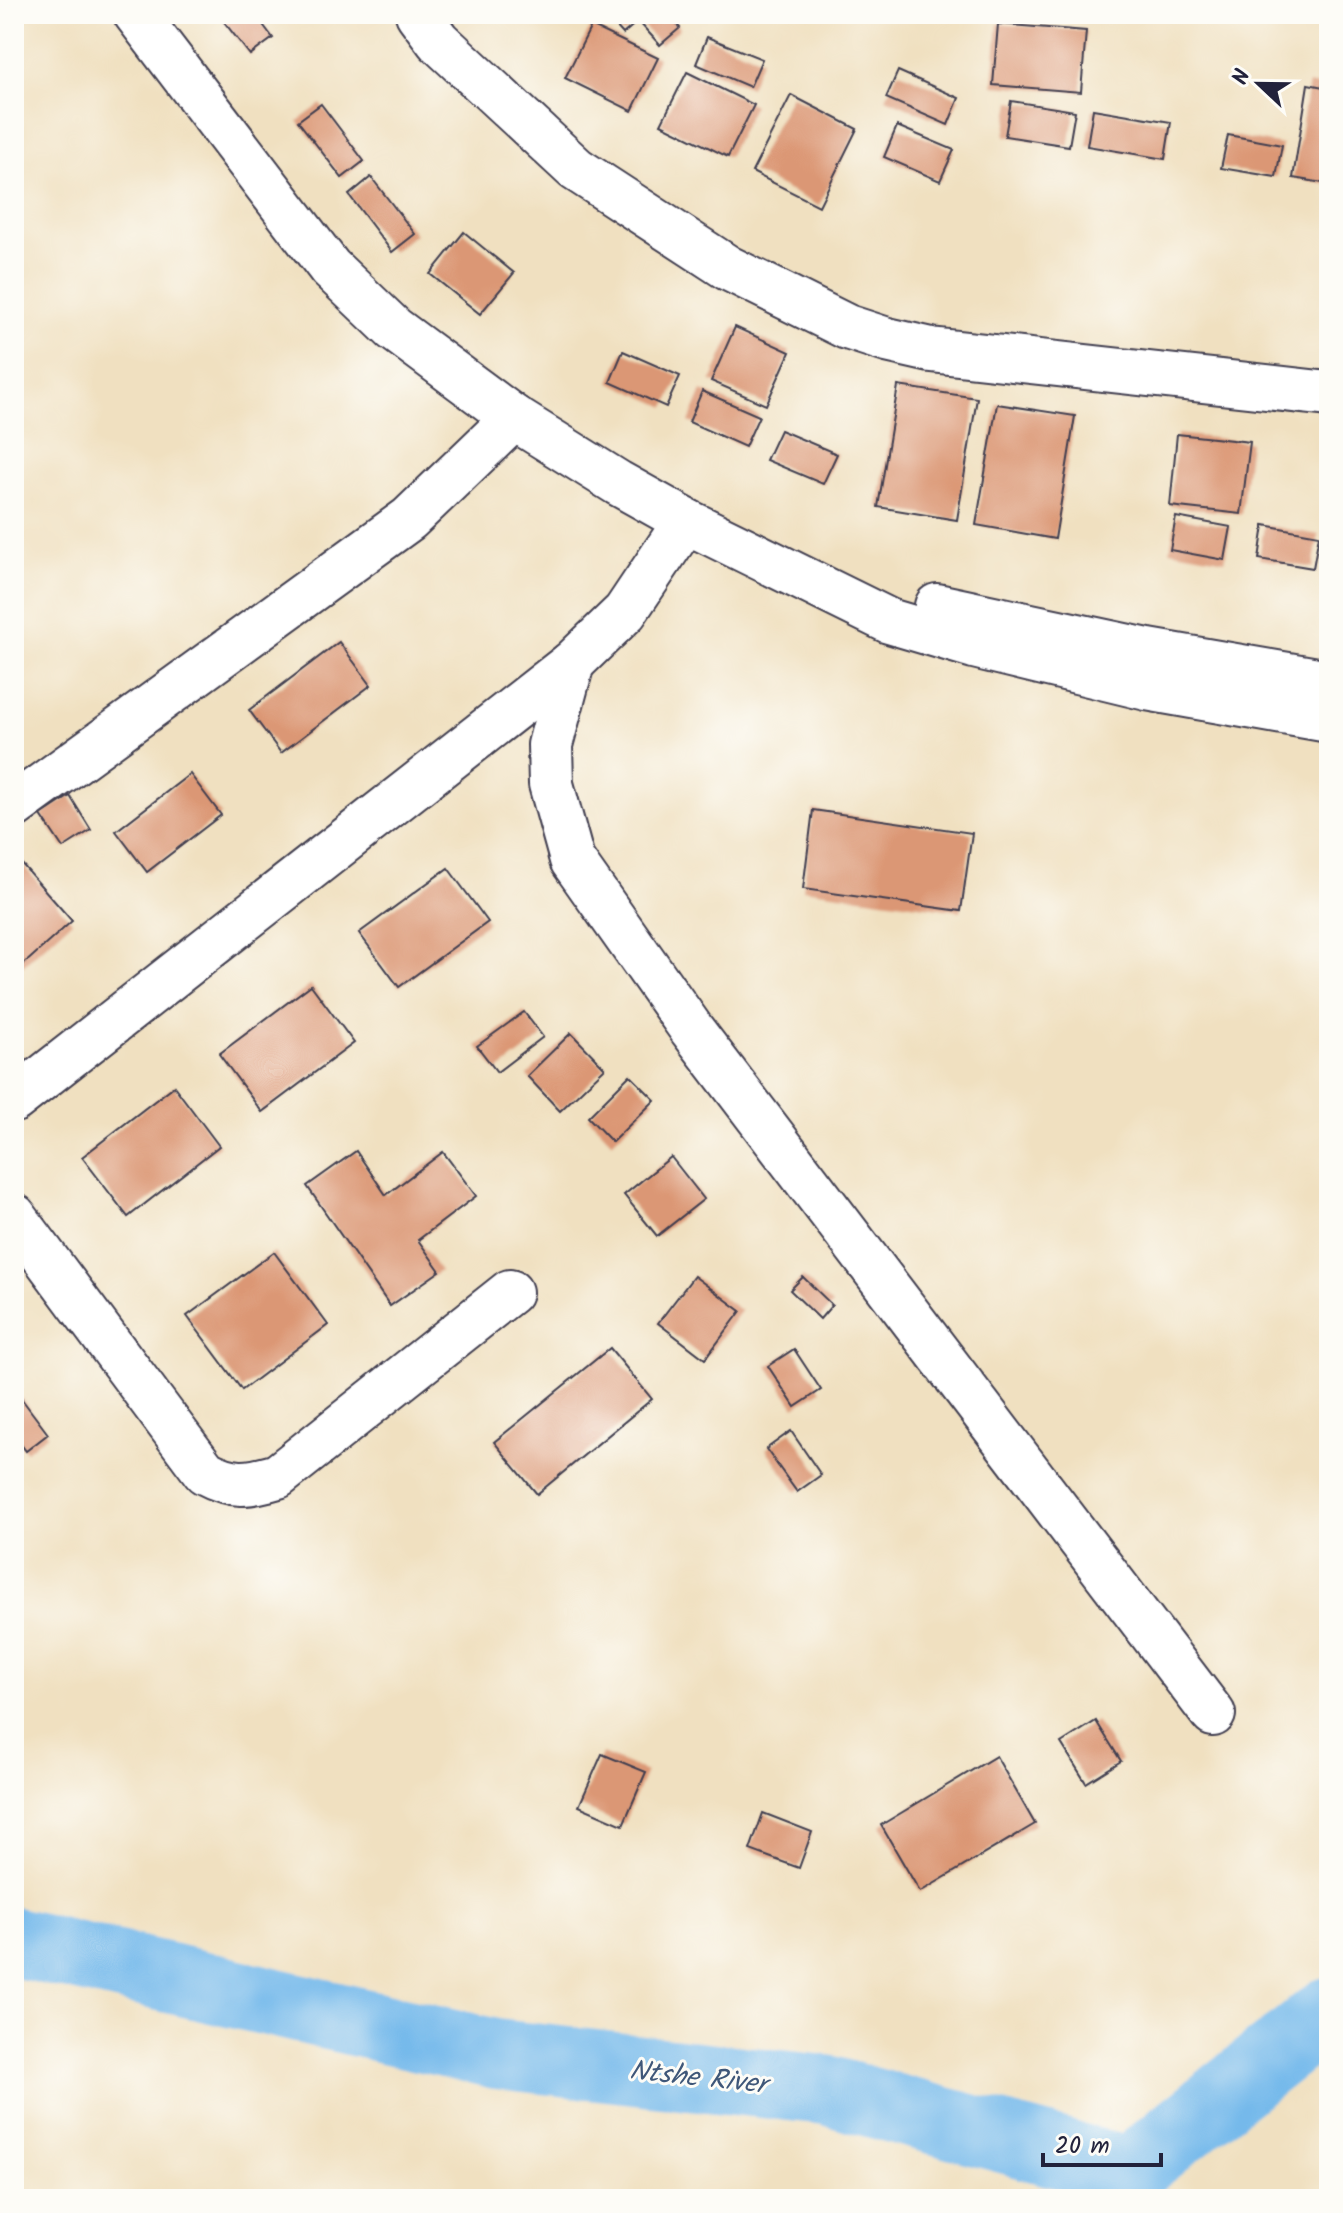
<svg xmlns="http://www.w3.org/2000/svg" width="1343" height="2213" viewBox="0 0 1343 2213" font-family="Kalam,sans-serif">
	<style>
		.lines { fill: none; stroke-linecap: round; stroke-linejoin: round }
		.river { stroke: #74b9eb; stroke-width: 70 }
		.building { fill: #db9775 }
		.minor-casing { stroke: #413e4f; stroke-width: 48 }
		.minor { stroke: #fff; stroke-width: 44 }
		.labels { text-anchor: middle; stroke-width: 6; stroke-linejoin: round; paint-order: stroke }
		.water-label { font-size: 28px; font-style: italic; fill: #3f5779; stroke: #fdfcf7 }
	</style>
	<rect width="100%" height="100%" fill="#fdfcf7"/>
	<filter id="ink" filterUnits="userSpaceOnUse"><feTurbulence type="fractalNoise" baseFrequency=".0125" numOctaves="2"/><feDisplacementMap in="SourceGraphic" scale="16" xChannelSelector="R" yChannelSelector="G"/><feConvolveMatrix kernelMatrix="1 2 1 2 8 2 1 2 1" color-interpolation-filters="sRGB"/></filter>
	<filter id="wash" filterUnits="userSpaceOnUse"><feTurbulence type="fractalNoise" baseFrequency=".006" numOctaves="4" result="noise"/><feDisplacementMap in="SourceGraphic" scale="32" xChannelSelector="R" yChannelSelector="G"/><feGaussianBlur stdDeviation="1.8" result="paint"/><feColorMatrix in="noise" values="0 0 0 0 0 0 0 0 0 0 0 0 0 0 0 0 0 1.4 0 .05"/><feComposite in="paint" operator="in"/></filter>
	<g filter="url(#wash)">
		<rect width="100%" height="100%" fill="#f0e0c0"/>
		<g class="lines">
			<polyline class="river" points="14,1942 496,2054 826,2090 1128,2172 1329,2012"/>
		</g>
		<g id="blocks">
			<g class="building">
				<polygon points="218,14 255,14 273,38 250,55"/>
				<polygon points="605,14 667,14 680,28 660,45 638,21 623,34"/>
				<polygon points="998,24 1086,31 1081,92 993,85"/>
				<polygon points="591,26 658,58 632,111 565,78"/>
				<polygon points="707,37 762,59 750,87 696,64"/>
				<polygon points="898,71 959,98 948,125 886,98"/>
				<polygon points="687,72 754,105 728,157 661,124"/>
				<polygon points="1308,84 1329,88 1329,184 1293,178"/>
				<polygon points="791,95 857,129 819,206 752,172"/>
				<polygon points="1011,101 1075,111 1069,146 1005,136"/>
				<polygon points="321,104 364,161 342,178 298,121"/>
				<polygon points="1093,109 1171,122 1165,159 1087,146"/>
				<polygon points="897,126 954,150 940,181 884,157"/>
				<polygon points="1228,135 1282,145 1276,177 1221,168"/>
				<polygon points="371,177 415,234 392,252 349,195"/>
				<polygon points="464,232 514,273 480,314 430,274"/>
				<polygon points="735,327 790,352 766,405 711,381"/>
				<polygon points="623,351 680,376 666,407 610,382"/>
				<polygon points="898,386 977,398 957,520 878,507"/>
				<polygon points="702,391 759,416 745,447 689,422"/>
				<polygon points="997,404 1075,416 1055,539 976,525"/>
				<polygon points="780,430 837,454 823,484 766,460"/>
				<polygon points="1177,434 1250,442 1241,514 1170,506"/>
				<polygon points="1176,517 1231,527 1225,560 1170,550"/>
				<polygon points="1264,525 1319,535 1313,568 1259,559"/>
				<polygon points="339,642 371,685 281,753 249,710"/>
				<polygon points="190,774 221,815 147,872 116,831"/>
				<polygon points="70,796 91,830 63,848 41,815"/>
				<polygon points="813,810 972,833 961,911 803,889"/>
				<polygon points="20,862 72,921 14,973 14,867"/>
				<polygon points="448,868 488,922 399,987 359,933"/>
				<polygon points="311,985 354,1043 262,1112 219,1054"/>
				<polygon points="524,1012 543,1037 497,1072 477,1046"/>
				<polygon points="571,1033 605,1068 560,1111 527,1076"/>
				<polygon points="630,1075 655,1100 612,1142 588,1117"/>
				<polygon points="174,1086 219,1146 128,1217 82,1157"/>
				<polygon points="356,1151 386,1195 443,1152 476,1196 418,1240 440,1271 390,1306 307,1186"/>
				<polygon points="671,1157 704,1199 657,1236 624,1195"/>
				<polygon points="274,1252 328,1325 242,1390 187,1316"/>
				<polygon points="694,1276 741,1311 705,1359 658,1323"/>
				<polygon points="803,1277 832,1305 820,1319 790,1290"/>
				<polygon points="610,1348 652,1399 537,1494 494,1442"/>
				<polygon points="794,1349 821,1390 795,1407 768,1366"/>
				<polygon points="21,1398 48,1434 26,1451 14,1435 14,1403"/>
				<polygon points="791,1431 821,1475 797,1492 766,1449"/>
				<polygon points="1096,1721 1121,1761 1086,1783 1061,1743"/>
				<polygon points="602,1754 646,1772 623,1825 579,1806"/>
				<polygon points="996,1756 1035,1824 920,1892 881,1825"/>
				<polygon points="763,1813 812,1832 799,1868 750,1850"/>
			</g>
		</g>
	</g>
	<g filter="url(#ink)">
		<use href="#blocks" fill-opacity="0" stroke="#413e4f" stroke-width="2"/>
		<g class="lines">
			<g class="minor-casing">
				<g id="minor">
					<polyline points="136,14 330,268 394,329 514,418 618,483 686,521 889,621 974,646 1147,688 1329,720"/>
					<polyline points="418,14 438,41 576,169 728,268 847,327 887,340 931,350 1329,394"/>
					<polyline points="937,606 1148,651 1329,682"/>
					<polyline points="572,663 550,745 551,784 572,860 692,1030 1213,1714"/>
					<polyline points="14,806 409,519 514,418"/>
					<polyline points="14,1100 572,663 625,612 686,521"/>
					<path d="M14,1216l191,256c28,15 43,13 73,4l232,-184"/>
				</g>
			</g>
			<use href="#minor" class="minor"/>
		</g>
	</g>
	<g class="labels">
		<g class="water-label">
			<text transform="translate(698 2076) rotate(6)" y="10">Ntshe River</text>
		</g>
	</g>
	<rect width="1343" height="2213" fill="none" stroke="#fdfcf7" stroke-width="48"/>
	<g transform="translate(1259 84) rotate(292)" stroke="#fdfcf7" stroke-width="6" paint-order="stroke">
	<path d="M0-6L14 30L0 20L-14 30Z" fill="#22223b"/>
	<text y="-12" font-size="22" font-weight="bold" text-anchor="middle" fill="#22223b">N</text>
	</g>
	<path d="M1043 2153v12h118v-12" fill="none" stroke="#22223b" stroke-width="4"/>
	<text x="1055" y="2153" font-size="24" fill="#22223b" stroke="#fdfcf7" stroke-width="6" paint-order="stroke">20 m</text>
</svg>
